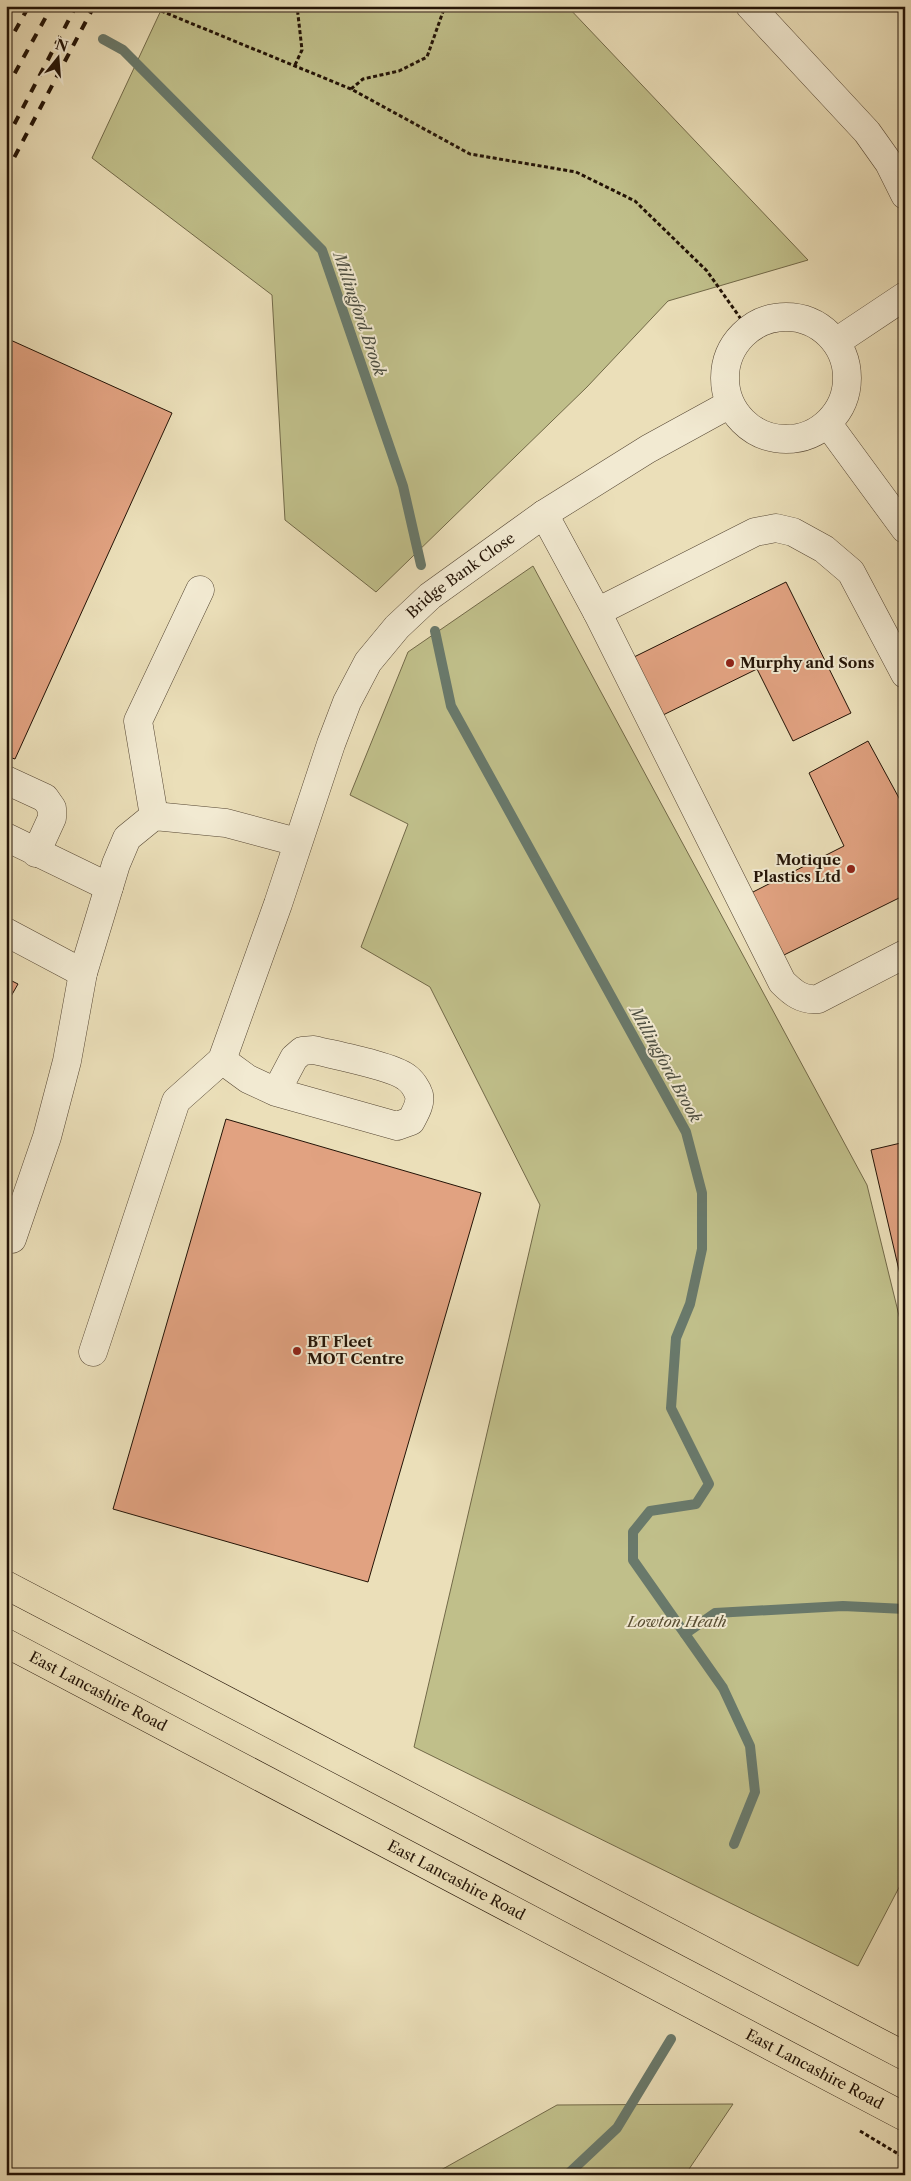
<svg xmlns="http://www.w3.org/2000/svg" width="911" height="2181" viewBox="0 0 911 2181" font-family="'Libre Caslon Text',serif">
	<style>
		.green { fill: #c0bf8a; stroke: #726948 }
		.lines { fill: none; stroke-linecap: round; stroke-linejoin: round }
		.stream { stroke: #69796b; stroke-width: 10 }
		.building { fill: #e1a281; stroke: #231306 }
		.minor-casing { stroke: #554633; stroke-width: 29 }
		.highway-casing { stroke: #231306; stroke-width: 29 }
		.path { stroke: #231306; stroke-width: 3; stroke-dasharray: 4 2.5; stroke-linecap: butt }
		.minor { stroke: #f2ead2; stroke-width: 28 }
		.highway { stroke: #ebdfb9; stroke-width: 28 }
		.rail { stroke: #231306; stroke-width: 4; stroke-dasharray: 9 9; stroke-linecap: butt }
		.poi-dot { fill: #8f2418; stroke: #f2ead2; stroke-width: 2 }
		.labels { text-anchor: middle; stroke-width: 4; stroke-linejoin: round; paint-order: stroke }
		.street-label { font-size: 15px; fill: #231306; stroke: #f2ead2 }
		.poi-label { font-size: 15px; font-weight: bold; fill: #231306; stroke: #f2ead2; text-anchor: start }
		.park-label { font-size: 15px; font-style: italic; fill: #5a4f34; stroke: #f2ead2 }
		.water-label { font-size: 16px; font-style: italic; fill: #4c4e41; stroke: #f2ead2 }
	</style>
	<rect width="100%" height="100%" fill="#ebdfb9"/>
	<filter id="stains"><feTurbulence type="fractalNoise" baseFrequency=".004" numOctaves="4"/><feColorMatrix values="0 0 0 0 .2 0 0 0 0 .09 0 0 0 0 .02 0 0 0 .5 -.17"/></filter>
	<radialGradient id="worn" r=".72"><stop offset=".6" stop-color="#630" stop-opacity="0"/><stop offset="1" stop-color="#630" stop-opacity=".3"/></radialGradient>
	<g class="green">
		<polygon points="163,6 567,6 808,260 668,301 587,387 376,592 285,520 272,295 92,158"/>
		<polygon points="533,566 867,1185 905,1340 905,1876 858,1966 414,1747 540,1205 430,987 361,947 408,824 350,795 408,652"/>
		<polygon points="733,2104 685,2175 432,2175 557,2105"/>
	</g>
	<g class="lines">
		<g class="stream">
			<polyline points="103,39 123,50 322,250 403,486 421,565"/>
			<polyline points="435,631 451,706 686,1132 702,1193 702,1249 690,1304 676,1338 671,1408 709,1484 696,1504 650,1511 633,1532 633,1560 723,1688 750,1746 755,1792 734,1844"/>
			<polyline points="685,1634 715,1613 843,1606 905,1609"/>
			<polyline points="567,2175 617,2128 671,2039"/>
		</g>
	</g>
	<g class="building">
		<polygon points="6,338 172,413 15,759 6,756"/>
		<polygon points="786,582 851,713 793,741 757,669 661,716 632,658"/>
		<polygon points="868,741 905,809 905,895 784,955 751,893 844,846 809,773"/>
		<polygon points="6,978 18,984 6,1005"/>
		<polygon points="226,1119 481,1193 368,1582 113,1509"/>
		<polygon points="905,1142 905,1296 871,1150"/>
	</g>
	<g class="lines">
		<g class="minor-casing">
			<g id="minor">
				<polyline points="750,6 867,132 889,163 905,195"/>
				<circle cx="786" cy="378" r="61"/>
				<polyline points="836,342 905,296"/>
				<polyline points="828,424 905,529"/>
				<path d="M544,514l53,98 185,370c10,10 20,19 36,17l87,-45"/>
				<polyline points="597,612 755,532 776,528 793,532 824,549 851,572 905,674"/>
				<polyline points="6,780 45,798 52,808 52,818 36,853"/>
				<polyline points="154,816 138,721 200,590"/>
				<polyline points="6,837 109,887"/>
				<polyline points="6,932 83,973"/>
				<path d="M222,1060l26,19 28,13 121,34 14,-5c4,-8 10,-17 8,-26 -2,-6 -7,-14 -13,-18 -14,-11 -72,-22 -92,-27l-12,1 -8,7 -18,34"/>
				<polyline points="12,1239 47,1137 67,1061 83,973 116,864 127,838 154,816 226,823 297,842"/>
				<path id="s1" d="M93,1352l83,-251 46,-41 56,-156 53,-160 16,-42 21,-40 29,-35 33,-31 114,-82 104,-65 82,-45"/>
			</g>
		</g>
		<g class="highway-casing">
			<g id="highway">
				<polyline points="6,1585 905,2056"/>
				<path id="s2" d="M6,1643l899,474"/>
			</g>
		</g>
		<g class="path">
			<polyline points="149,6 351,89 470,154 576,172 635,201 707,271 748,329"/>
			<polyline points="295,65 302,50 297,6"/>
			<polyline points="351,89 363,79 399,71 427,57 445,6"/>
			<polyline points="860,2131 905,2158"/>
		</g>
		<use href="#minor" class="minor"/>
		<use href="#highway" class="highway"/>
		<g class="rail">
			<polyline points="6,47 29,6"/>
			<polyline points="6,89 52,6"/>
			<polyline points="6,140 76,6"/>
			<polyline points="6,173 94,6"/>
		</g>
	</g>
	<g class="poi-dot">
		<circle cx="730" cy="663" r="5"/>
		<circle cx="851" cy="869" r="5"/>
		<circle cx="297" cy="1351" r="5"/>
	</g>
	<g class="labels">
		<g class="street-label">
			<text dy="5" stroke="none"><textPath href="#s1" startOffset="878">Bridge Bank Close</textPath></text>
			<text dy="5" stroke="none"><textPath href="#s2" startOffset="104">East Lancashire Road</textPath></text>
			<text dy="5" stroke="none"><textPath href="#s2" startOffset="509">East Lancashire Road</textPath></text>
			<text dy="5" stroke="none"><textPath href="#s2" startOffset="914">East Lancashire Road</textPath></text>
		</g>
		<g class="poi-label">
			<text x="740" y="668">Murphy and Sons</text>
			<text x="841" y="865" text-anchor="end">Motique<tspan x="841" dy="17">Plastics Ltd</tspan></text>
			<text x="307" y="1347">BT Fleet<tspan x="307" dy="17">MOT Centre</tspan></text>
		</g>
		<g class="park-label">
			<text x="677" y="1627">Lowton Heath</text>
		</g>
		<g class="water-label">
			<text transform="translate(360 314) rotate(71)" y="6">Millingford Brook</text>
			<text transform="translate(666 1064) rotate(61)" y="6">Millingford Brook</text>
		</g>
	</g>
	<rect width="911" height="2181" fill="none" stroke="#ebdfb9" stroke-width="25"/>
	<rect x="8" y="8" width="896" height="2166" fill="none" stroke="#231306" stroke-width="2.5"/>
	<rect x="12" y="12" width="886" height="2156" fill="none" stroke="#231306"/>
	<g transform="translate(58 58) rotate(17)" stroke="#f2ead2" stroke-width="4" paint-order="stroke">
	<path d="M0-4L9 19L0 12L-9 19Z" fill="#231306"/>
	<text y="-8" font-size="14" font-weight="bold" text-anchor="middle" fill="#231306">N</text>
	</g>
	<rect width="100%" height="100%" filter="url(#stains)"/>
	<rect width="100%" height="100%" fill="url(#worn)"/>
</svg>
